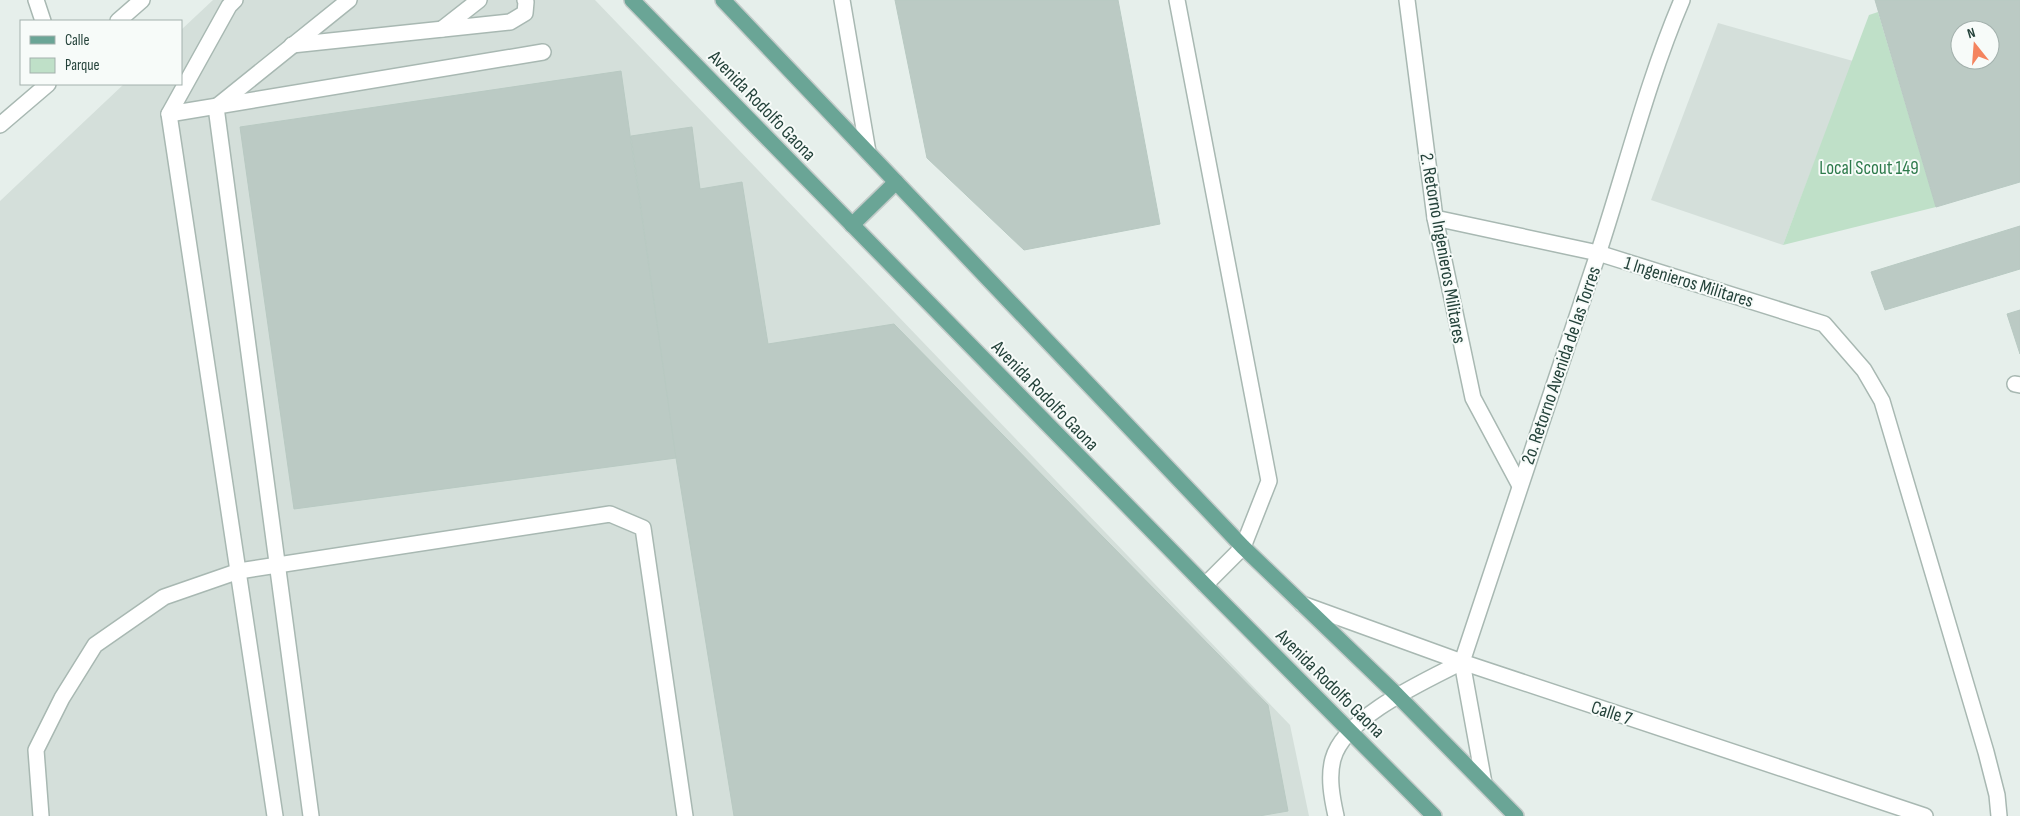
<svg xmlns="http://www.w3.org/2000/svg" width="2020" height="816" viewBox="0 0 2020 816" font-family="'Sofia Sans Condensed',sans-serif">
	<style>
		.built { fill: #d4dfda }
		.green { fill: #bfe0c8 }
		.building { fill: #bbcac4; stroke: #b8c9c2; fill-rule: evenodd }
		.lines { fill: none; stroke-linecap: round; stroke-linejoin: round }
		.minor-casing { stroke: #a8b8b2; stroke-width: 18 }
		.major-casing { stroke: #c2cac8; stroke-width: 18 }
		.minor { stroke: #fff; stroke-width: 15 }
		.major { stroke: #6aa596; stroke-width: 15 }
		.labels { text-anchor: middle; stroke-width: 4; stroke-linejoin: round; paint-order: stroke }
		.street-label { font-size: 19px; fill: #24423a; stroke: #f7fbf9 }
		.park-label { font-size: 19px; fill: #2d7a4b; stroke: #f7fbf9 }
	</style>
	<rect width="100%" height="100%" fill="#e6efeb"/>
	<g class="built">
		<polygon points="213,0 595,0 1290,725 1309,816 0,816 0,201 124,84 181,84 181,30"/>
		<polygon points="1718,23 1853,61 1783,245 1651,200"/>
	</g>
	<polygon class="green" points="1878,12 1936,207 1783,245 1869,15"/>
	<g class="building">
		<polygon points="895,0 1118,0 1160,224 1024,250 927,158"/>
		<path d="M1875,0h145v182l-84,25zM1960,30h30v30h-30z"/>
		<polygon points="621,71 676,458 294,509 240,127"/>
		<polygon points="692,127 700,189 742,182 768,344 894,324 1268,705 1288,811 1259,816 734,816 676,458 631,136"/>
		<polygon points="2020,226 2020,269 1885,310 1871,272"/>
		<polygon points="2020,310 2020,354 2007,314"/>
	</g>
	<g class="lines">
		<g class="minor-casing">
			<g id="minor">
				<polyline points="36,0 43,21"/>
				<polyline points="235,0 229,6 169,114 275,816"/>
				<polyline points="842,0 868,152"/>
				<polyline points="1177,0 1269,481 1243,547 1205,585"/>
				<polyline points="1407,0 1435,218 1473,398 1519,484"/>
				<polyline points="118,21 142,0"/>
				<polyline points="442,29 479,0"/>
				<polyline points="292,45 510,22 525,13 526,2 525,0"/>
				<polyline points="169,114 543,52"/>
				<polyline points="0,125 48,84"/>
				<polyline points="1435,218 1598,253 1824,324 1864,370 1882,401 1986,752 1997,795 1999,816"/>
				<polyline points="2015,384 2020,385"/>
				<polyline points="1302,604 1462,662 1925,816"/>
				<polyline points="1462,662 1484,783"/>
				<polyline points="41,816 36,750 62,698 95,645 164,597 239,571 610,514 643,528 685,816"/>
				<polyline points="311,816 216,107 349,0"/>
				<path d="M1336,816c-4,-18 -8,-39 -3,-57 11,-42 92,-78 129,-97 44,-136 91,-272 136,-408 28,-85 49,-172 84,-254"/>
			</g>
		</g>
		<g class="major-casing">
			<g id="major">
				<polyline points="632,0 1205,585 1434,816"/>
				<polyline points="723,0 1243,547 1397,695 1516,816"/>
				<polyline points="852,225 896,182"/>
			</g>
		</g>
		<use href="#minor" class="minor"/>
		<use href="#major" class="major"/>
	</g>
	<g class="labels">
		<g class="street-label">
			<text transform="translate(763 105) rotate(46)" y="7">Avenida Rodolfo Gaona</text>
			<text transform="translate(1444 248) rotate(80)" y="7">2. Retorno Ingenieros Militares</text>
			<text transform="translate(1689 281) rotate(17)" y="7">1 Ingenieros Militares</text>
			<text transform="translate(1560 365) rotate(-71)" y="7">2o. Retorno Avenida de las Torres</text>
			<text transform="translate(1046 395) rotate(46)" y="7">Avenida Rodolfo Gaona</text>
			<text transform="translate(1331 683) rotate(45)" y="7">Avenida Rodolfo Gaona</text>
			<text transform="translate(1612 712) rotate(18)" y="7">Calle 7</text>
		</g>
		<g class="park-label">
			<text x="1869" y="174">Local Scout 149</text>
		</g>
	</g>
	<rect x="20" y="20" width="162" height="65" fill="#f7fbf9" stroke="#a3b1ad"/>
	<rect x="30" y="36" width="25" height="8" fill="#6aa596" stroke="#a3b1ad"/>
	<text x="65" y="45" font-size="15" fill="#24423a">Calle</text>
	<rect x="30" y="58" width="25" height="15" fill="#bfe0c8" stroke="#a3b1ad"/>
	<text x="65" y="70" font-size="15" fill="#24423a">Parque</text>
	<g transform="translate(1975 45) rotate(343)"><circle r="24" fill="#f7fbf9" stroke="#a3b1ad"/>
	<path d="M0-4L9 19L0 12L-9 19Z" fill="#f4845f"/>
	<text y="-8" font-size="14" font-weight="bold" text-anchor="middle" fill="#24423a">N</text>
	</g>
</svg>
